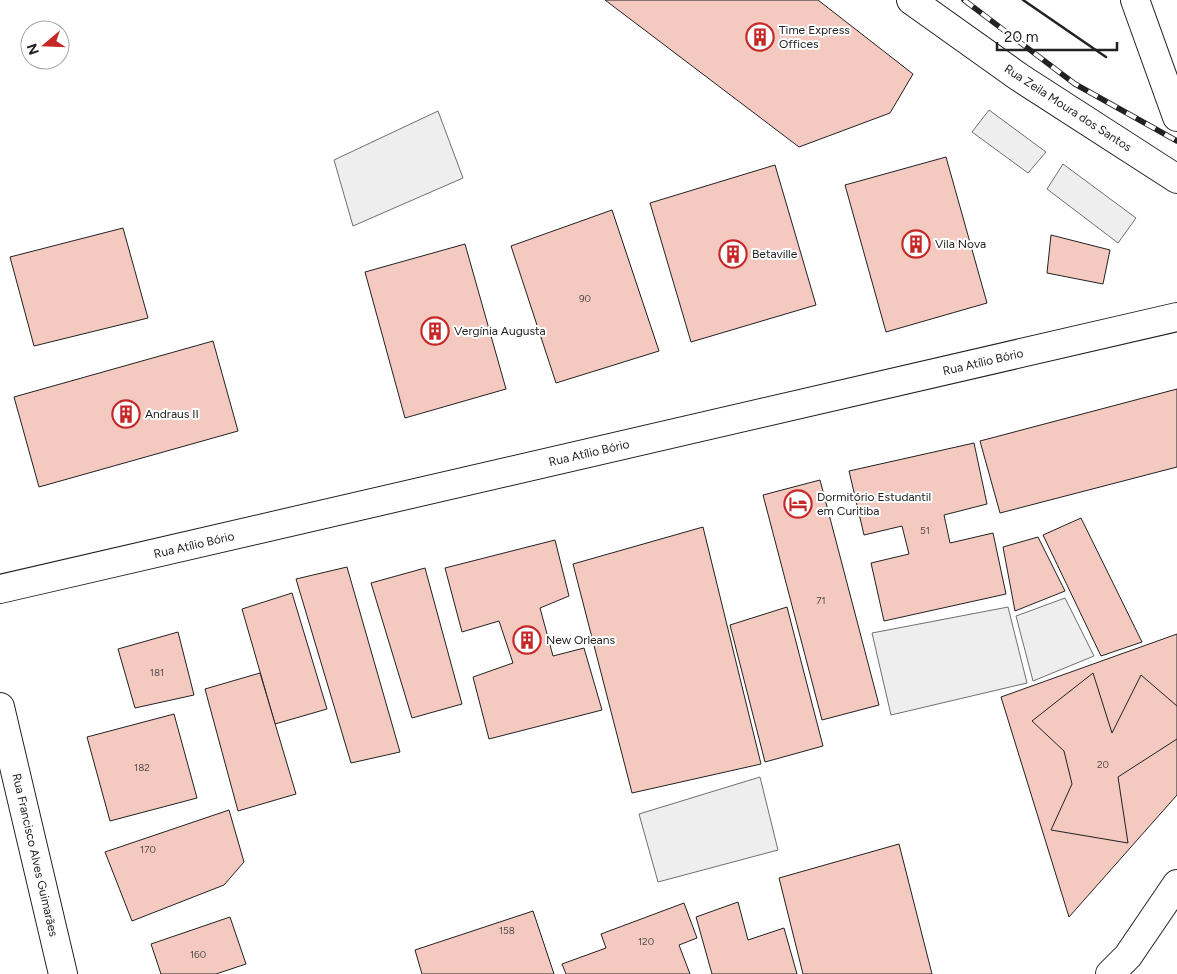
<svg xmlns="http://www.w3.org/2000/svg" width="1177" height="974" viewBox="0 0 1177 974" font-family="Figtree,sans-serif">
	<style>
		.green { fill: #eee; stroke: #6f6f6f }
		.building { fill: #f3c9c0; stroke: #222 }
		.lines { fill: none; stroke-linecap: round; stroke-linejoin: round }
		.minor-casing { stroke: #222; stroke-width: 30 }
		.tertiary-casing { stroke: #222; stroke-width: 30 }
		.primary-casing { stroke: #222; stroke-width: 30 }
		.minor { stroke: #fff; stroke-width: 28 }
		.tertiary { stroke: #fff; stroke-width: 28 }
		.primary { stroke: #fff; stroke-width: 28 }
		.rail-casing { stroke: #222; stroke-width: 5.5 }
		.rail { stroke: #fff; stroke-width: 4; stroke-dasharray: 11; stroke-linecap: butt }
		.wall { stroke: #222; stroke-width: 2.5 }
		.labels { text-anchor: middle; stroke-width: 4; stroke-linejoin: round; paint-order: stroke }
		.number-label { font-size: 10px; fill: #564c4a }
		.poi-label { font-size: 12px; fill: #222; stroke: #fff; text-anchor: start }
		.street-label { font-size: 12px; fill: #222; stroke: #fff }
	</style>
	<rect width="100%" height="100%" fill="#fff"/>
	<g class="green">
		<polygon points="989,110 1046,152 1028,173 972,132"/>
		<polygon points="438,111 463,178 353,226 334,160"/>
		<polygon points="1063,164 1136,218 1118,243 1047,189"/>
		<polygon points="1065,598 1094,656 1033,681 1016,616"/>
		<polygon points="1008,607 1027,683 891,715 872,633"/>
		<polygon points="760,777 778,850 658,882 639,814"/>
	</g>
	<g class="building">
		<polygon points="605,0 818,0 913,74 890,113 799,147"/>
		<polygon points="946,157 987,303 886,332 845,185"/>
		<polygon points="775,165 816,305 691,342 650,203"/>
		<polygon points="612,210 659,351 556,383 511,246"/>
		<polygon points="123,228 148,318 34,346 10,257"/>
		<polygon points="1051,235 1110,250 1103,284 1047,273"/>
		<polygon points="465,244 506,389 405,418 365,272"/>
		<polygon points="213,341 238,431 39,487 14,397"/>
		<polygon points="1177,389 1177,467 1000,513 980,441"/>
		<polygon points="974,443 987,504 944,515 950,543 993,533 1006,594 884,621 871,563 909,554 902,526 864,535 849,471"/>
		<polygon points="820,480 879,705 822,720 763,495"/>
		<polygon points="1081,518 1142,642 1101,656 1043,535"/>
		<polygon points="703,527 761,764 632,793 573,564"/>
		<polygon points="1038,537 1065,591 1015,611 1003,547"/>
		<polygon points="555,540 569,596 540,608 553,656 584,648 602,710 489,739 473,677 513,663 499,621 462,632 445,568"/>
		<polygon points="347,567 400,752 351,763 296,579"/>
		<polygon points="425,568 462,704 412,718 371,583"/>
		<polygon points="292,593 327,709 275,724 242,609"/>
		<polygon points="787,607 823,746 765,762 730,625"/>
		<polygon points="178,632 194,695 135,708 118,649"/>
		<polygon points="1177,634 1177,795 1069,917 1001,697"/>
		<polygon points="260,673 296,794 238,811 205,689"/>
		<polygon points="1093,673 1112,733 1141,675 1177,706 1177,739 1118,777 1128,843 1051,830 1072,784 1064,751 1032,721"/>
		<polygon points="174,714 197,798 110,821 87,737"/>
		<polygon points="229,810 244,862 224,885 132,921 105,852"/>
		<polygon points="899,844 932,974 803,974 779,878"/>
		<polygon points="738,902 748,940 784,928 797,974 712,974 696,917"/>
		<polygon points="684,903 697,938 679,945 690,974 566,974 562,964 606,948 601,934"/>
		<polygon points="533,911 554,974 422,974 415,950"/>
		<polygon points="230,917 246,964 216,974 161,974 151,944"/>
	</g>
	<g class="lines">
		<g class="minor-casing">
			<g id="minor">
				<polyline points="911,0 1019,77 1177,179"/>
				<polyline points="0,589 1177,317"/>
				<polyline points="1110,974 1128,956 1177,884"/>
			</g>
		</g>
		<g class="tertiary-casing">
			<polyline id="tertiary" points="0,707 63,974"/>
		</g>
		<g class="primary-casing">
			<polyline id="primary" points="1135,0 1177,117"/>
		</g>
		<use href="#minor" class="minor"/>
		<use href="#tertiary" class="tertiary"/>
		<use href="#primary" class="primary"/>
		<g class="rail-casing">
			<polyline id="rail" points="964,0 1075,84 1177,141"/>
		</g>
		<use href="#rail" class="rail"/>
		<polyline class="wall" points="1023,0 1106,57"/>
	</g>
	<defs>
		<g id="building-ring" transform="scale(1.4375)"><circle r="9.5" fill="#fff" stroke="#c62828" stroke-width="1.5"/><path d="M-4-6H4V6H1V3H-1V6H-4ZM-2.5-4.3h1.7v1.8h-1.7ZM.8-4.3h1.7v1.8H.8ZM-2.5-1h1.7V.8h-1.7ZM.8-1h1.7V.8H.8Z" fill="#c62828"/></g>
		<g id="hotel-ring" transform="scale(1.4375)"><circle r="9.5" fill="#fff" stroke="#c62828" stroke-width="1.5"/><path d="M-6-4.5h1.5V1H6V5H4.5V3h-9V5H-6ZM-4 0a1.8 1.8 0 1 1 3.6 0ZM.5 0V-2.5h3Q6-2.5 6 0Z" fill="#c62828"/></g>
	</defs>
	<g fill-rule="evenodd">
		<use href="#building-ring" x="760" y="37"/>
		<use href="#building-ring" x="916" y="244"/>
		<use href="#building-ring" x="733" y="254"/>
		<use href="#building-ring" x="435" y="331"/>
		<use href="#building-ring" x="126" y="414"/>
		<use href="#hotel-ring" x="798" y="504"/>
		<use href="#building-ring" x="527" y="640"/>
	</g>
	<g class="labels">
		<g class="number-label">
			<text x="585" y="302">90</text>
			<text x="925" y="534">51</text>
			<text x="821" y="604">71</text>
			<text x="157" y="676">181</text>
			<text x="1103" y="768">20</text>
			<text x="142" y="771">182</text>
			<text x="148" y="853">170</text>
			<text x="507" y="934">158</text>
			<text x="646" y="945">120</text>
			<text x="198" y="958">160</text>
		</g>
		<g class="poi-label">
			<text x="779" y="34">Time Express<tspan x="779" dy="14">Offices</tspan></text>
			<text x="935" y="248">Vila Nova</text>
			<text x="752" y="258">Betaville</text>
			<text x="454" y="335">Vergínia Augusta</text>
			<text x="145" y="418">Andraus II</text>
			<text x="817" y="501">Dormitório Estudantil<tspan x="817" dy="14">em Curitiba</tspan></text>
			<text x="546" y="644">New Orleans</text>
		</g>
		<g class="street-label">
			<text transform="translate(1068 108) rotate(33)" y="4">Rua Zeila Moura dos Santos</text>
			<text transform="translate(983 362) rotate(-13)" y="4">Rua Atílio Bório</text>
			<text transform="translate(589 453) rotate(-13)" y="4">Rua Atílio Bório</text>
			<text transform="translate(194 545) rotate(-13)" y="4">Rua Atílio Bório</text>
			<text transform="translate(35 855) rotate(77)" y="4">Rua Francisco Alves Guimarães</text>
		</g>
	</g>
	<g transform="translate(45 45) rotate(251)"><circle r="24" fill="#ffffff" stroke="#a7a7a7"/>
	<path d="M0-4L9 19L0 12L-9 19Z" fill="#c62828"/>
	<text y="-8" font-size="14" font-weight="bold" text-anchor="middle" fill="#222222">N</text>
	</g>
	<path d="M997 42v8h120v-8" fill="none" stroke="#222222" stroke-width="2.5"/>
	<text x="1004" y="42" font-size="15" fill="#222222" stroke="#ffffff" stroke-width="4" paint-order="stroke">20 m</text>
</svg>
